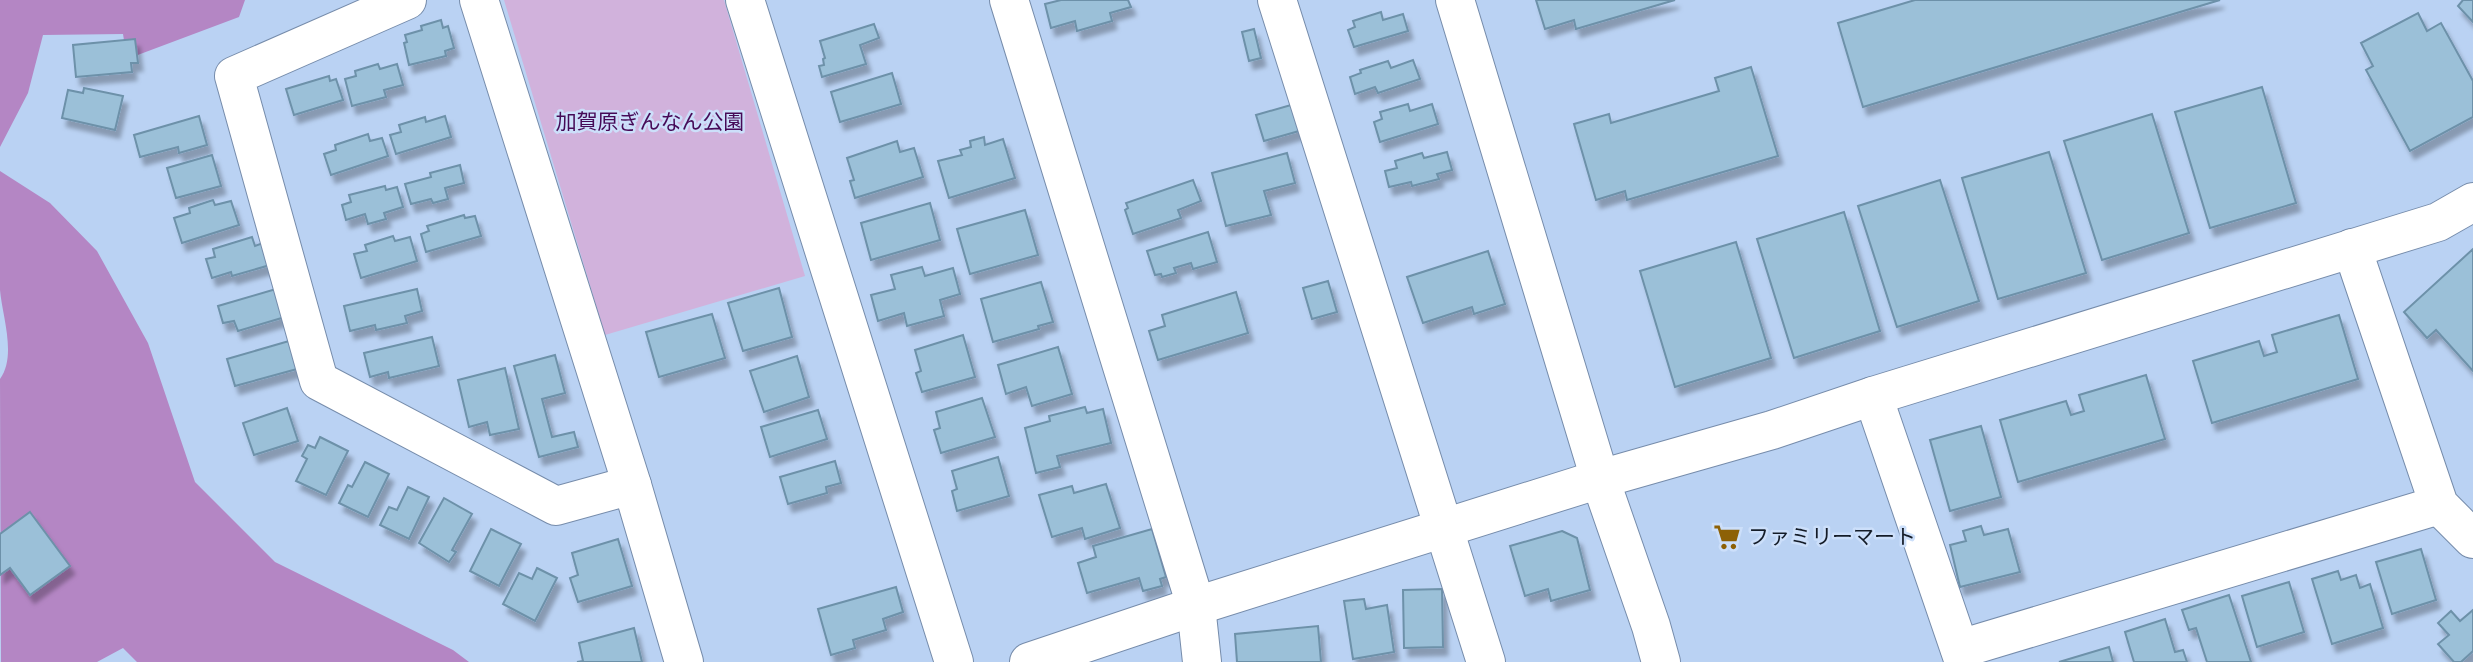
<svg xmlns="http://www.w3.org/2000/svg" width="2473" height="662" viewBox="0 0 2473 662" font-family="'Varela Round','Noto Sans JP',sans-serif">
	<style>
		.green { fill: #d1b2dc }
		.forest { fill: #b486c4 }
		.building { fill: #9bc0d8; stroke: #6d91a9; stroke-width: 2; filter: url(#shadow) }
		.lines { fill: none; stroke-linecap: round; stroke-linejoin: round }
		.minor-casing { stroke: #768cab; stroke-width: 40 }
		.tertiary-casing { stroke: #768cab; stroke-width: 40 }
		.minor { stroke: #fff; stroke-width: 38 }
		.tertiary { stroke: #fff; stroke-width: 38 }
		.labels { text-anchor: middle; stroke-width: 5; stroke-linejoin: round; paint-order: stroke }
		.park-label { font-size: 21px; fill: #460a57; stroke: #ccdffa }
		.poi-label { font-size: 21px; fill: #141c28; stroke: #ccdffa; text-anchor: start }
	</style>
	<defs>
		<filter id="shadow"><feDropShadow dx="4.5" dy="8" stdDeviation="2" flood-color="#0004"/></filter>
	</defs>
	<rect width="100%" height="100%" fill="#bad2f3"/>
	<polygon class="green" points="504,0 724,0 805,276 605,335"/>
	<g class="forest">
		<polygon points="0,0 245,0 239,17 127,59 123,34 43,35 28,93 0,147"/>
		<path d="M0,171l50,32 47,48 51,92 47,139 80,80 178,88 16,12h-332l-14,-14 -26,14h-96l-1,-283c17,-23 2,-64 0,-89 0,-39 0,-80 0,-119z"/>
	</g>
	<g class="building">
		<polygon points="1061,0 1128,0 1131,7 1110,13 1112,21 1077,31 1075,21 1051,28 1045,4"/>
		<polygon points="1536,0 1675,0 1576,29 1574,20 1545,29"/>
		<polygon points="1915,0 2220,0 1863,107 1838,23"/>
		<polygon points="2463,0 2473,0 2473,22 2458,6"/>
		<polygon points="1381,12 1383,20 1403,14 1408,31 1354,47 1348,30 1355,27 1353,21"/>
		<polygon points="2418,13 2427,31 2441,23 2473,81 2473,117 2410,151 2366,70 2373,66 2361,43"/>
		<polygon points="441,20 443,28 448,26 454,48 445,51 446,56 409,65 404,43 407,42 405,35 422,30 421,26"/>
		<polygon points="874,24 879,38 860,45 866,64 822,77 819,66 824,65 823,59 825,58 820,41"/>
		<polygon points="1254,29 1261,58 1249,61 1242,32"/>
		<polygon points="135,39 138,63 131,63 132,72 76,77 73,45"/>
		<polygon points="1413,60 1420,79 1378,93 1375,87 1355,94 1350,77 1361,73 1360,70 1388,61 1391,68"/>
		<polygon points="378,64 380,69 397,64 403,85 384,90 386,97 352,106 345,79 356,76 355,71"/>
		<polygon points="1751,67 1778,156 1627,200 1625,191 1596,200 1574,124 1609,114 1611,123 1719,91 1715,78"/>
		<polygon points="892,73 901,104 840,122 831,92"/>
		<polygon points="329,76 330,81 336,79 343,100 294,115 286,89"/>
		<polygon points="2262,87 2296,203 2210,228 2175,112"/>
		<polygon points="84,88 123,96 115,130 62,118 68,90 83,93"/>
		<polygon points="1408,104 1410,111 1432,104 1438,124 1380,142 1374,122 1382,119 1380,112"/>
		<polygon points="1291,105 1299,131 1264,141 1256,115"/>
		<polygon points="2152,114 2189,233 2102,260 2064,141"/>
		<polygon points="199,116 207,145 179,153 178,147 140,157 134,135"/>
		<polygon points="445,116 451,137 396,154 390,135 401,132 399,125 425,117 426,122"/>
		<polygon points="368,134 370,141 382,138 388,156 331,175 324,154 336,150 335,145"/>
		<polygon points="984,137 985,145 1003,139 1015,178 949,198 938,161 962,155 960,150 971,147 970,141"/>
		<polygon points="897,141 900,152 914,148 923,177 855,198 850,181 854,180 847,158"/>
		<polygon points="1447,152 1452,170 1437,174 1439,179 1412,186 1411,182 1389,187 1385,171 1397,168 1395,161 1422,153 1424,158"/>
		<polygon points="2049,152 2086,273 1998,299 1962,178"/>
		<polygon points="1287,153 1295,183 1264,191 1271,215 1226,226 1212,173"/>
		<polygon points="212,155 221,186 176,198 167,168"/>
		<polygon points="460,165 464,183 445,188 448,199 433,203 431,199 411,204 405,184 431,177 430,173"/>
		<polygon points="1193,180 1201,201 1178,210 1181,218 1133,234 1125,210 1128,208 1126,203"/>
		<polygon points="1940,180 1979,301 1897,327 1858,206"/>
		<polygon points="385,186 386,190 397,187 403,207 384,213 386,219 368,224 365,214 346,220 342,205 351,202 349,195"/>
		<polygon points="213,200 215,205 231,201 239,225 182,243 174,218 190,213 189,208"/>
		<polygon points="930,203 940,240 871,260 861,223"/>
		<polygon points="1025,210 1038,255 970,274 957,229"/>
		<polygon points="1844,212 1880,331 1794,358 1757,239"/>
		<polygon points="464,215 465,218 475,216 481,236 426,252 421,234 429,231 427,226"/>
		<polygon points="1208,232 1217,262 1193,269 1191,263 1174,268 1176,273 1162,277 1161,274 1155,275 1147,251"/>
		<polygon points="393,236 395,241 410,237 417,261 361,278 354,254 367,251 365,245"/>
		<polygon points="252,237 255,246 263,243 270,265 232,276 231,272 212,278 206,259 215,257 213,249"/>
		<polygon points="1736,242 1771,358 1675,387 1640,271"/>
		<polygon points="2473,249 2473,371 2436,330 2427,338 2404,312"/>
		<polygon points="1488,251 1505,304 1474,314 1472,307 1423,323 1407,277"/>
		<polygon points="922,267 925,276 953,268 960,294 940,300 944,316 907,326 904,313 878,321 871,295 895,289 891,275"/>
		<polygon points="1328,281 1337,312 1312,319 1303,288"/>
		<polygon points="1041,282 1053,322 1038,326 1039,329 993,342 981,299"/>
		<polygon points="779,288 792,337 743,351 728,303"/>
		<polygon points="276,289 285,317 238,331 234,321 223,323 218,306"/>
		<polygon points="417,289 422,311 405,316 407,323 376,330 375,325 350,331 344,306"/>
		<polygon points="1236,292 1248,333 1158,360 1149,331 1165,326 1162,315"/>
		<polygon points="712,314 725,358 659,377 646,332"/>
		<polygon points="2339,315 2358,379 2212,423 2193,361 2259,341 2264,356 2277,352 2272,335"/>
		<polygon points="963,335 975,377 922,392 916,373 921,371 915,350"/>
		<polygon points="432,337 439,366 389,378 388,372 370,377 364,353"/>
		<polygon points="289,341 297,369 235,386 227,359"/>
		<polygon points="1058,347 1072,394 1032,406 1026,387 1006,394 998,365"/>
		<polygon points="555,355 565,393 542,399 552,437 574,432 578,447 539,457 514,366"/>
		<polygon points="797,356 809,397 764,412 750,371"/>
		<polygon points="505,368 519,429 490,435 487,422 469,427 458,380"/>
		<polygon points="2146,375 2165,439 2018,482 2000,420 2066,401 2071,415 2084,411 2079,395"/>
		<polygon points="982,398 995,437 941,453 934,430 940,428 936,412"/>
		<polygon points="1085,407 1087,413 1103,409 1111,443 1057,456 1060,467 1036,473 1025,428 1050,421 1049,416"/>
		<polygon points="287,408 298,441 254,455 243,423"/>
		<polygon points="818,410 827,439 770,457 761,427"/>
		<polygon points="1981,426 2001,497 1950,511 1930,440"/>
		<polygon points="320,437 348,451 326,495 296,481 307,459 302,456 308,445 315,448"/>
		<polygon points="998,457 1009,496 957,511 952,491 957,489 952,471"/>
		<polygon points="835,461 841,483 826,487 827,493 788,504 780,477"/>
		<polygon points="365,462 389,474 368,517 339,503 348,485 352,487"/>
		<polygon points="1106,484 1120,528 1085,539 1082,528 1052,537 1039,495 1072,486 1074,493"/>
		<polygon points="408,487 429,497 409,539 380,525 389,507 397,510"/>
		<polygon points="444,498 472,514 452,550 456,552 449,562 419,543"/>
		<polygon points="30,512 70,566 30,595 10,568 0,575 0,534"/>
		<polygon points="1981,526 1984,535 2008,529 2020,572 1960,587 1950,545 1966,541 1963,531"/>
		<polygon points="491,529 521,544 499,586 470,571"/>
		<polygon points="1152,529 1166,577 1160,579 1162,586 1143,591 1139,578 1087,593 1078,563 1096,557 1093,546"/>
		<polygon points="1562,531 1577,538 1590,590 1551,601 1548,589 1525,596 1510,546"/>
		<polygon points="618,539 632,586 578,602 570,578 578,575 572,553"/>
		<polygon points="2421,549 2436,600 2392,614 2376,562"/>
		<polygon points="537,568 557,578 535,621 503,604 519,573 532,579"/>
		<polygon points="2338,571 2341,580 2356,575 2360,588 2370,584 2383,628 2332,644 2312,579"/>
		<polygon points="2289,582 2304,632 2257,647 2242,596"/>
		<polygon points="896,587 903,612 883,619 886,630 853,640 855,648 831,655 818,609"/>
		<polygon points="1442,589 1443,647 1404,648 1403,590"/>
		<polygon points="2229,595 2251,662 2207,662 2196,628 2189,630 2182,610"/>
		<polygon points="1364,599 1366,609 1387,605 1394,652 1353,659 1344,601"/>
		<polygon points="2473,610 2473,651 2461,662 2454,662 2438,644 2449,635 2438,623 2451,611 2460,621"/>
		<polygon points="2165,619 2175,652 2183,650 2187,662 2134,662 2125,632"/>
		<polygon points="1318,626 1321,662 1237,662 1235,634"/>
		<polygon points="634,628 642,662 577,662 583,661 579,643"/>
		<polygon points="2109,647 2113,662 2059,662"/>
	</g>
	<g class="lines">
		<g class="minor-casing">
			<g id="minor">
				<polyline points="407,0 234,76 319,381 556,506 632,485"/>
				<polyline points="479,0 632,485 684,662"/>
				<polyline points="745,0 954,662"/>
				<polyline points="1009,0 1196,606 1202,662"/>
				<polyline points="1277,0 1486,662"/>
				<polyline points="2352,248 2439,505 2473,539"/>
				<polyline points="1873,396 1964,662"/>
				<polyline points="1960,649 2439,505"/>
				<polyline points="1029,662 1196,606 1600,479"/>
			</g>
		</g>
		<g class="tertiary-casing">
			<g id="tertiary">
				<polyline points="1455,0 1600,479 1651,626 1661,662"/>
				<polyline points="1600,479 1772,430 1873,396 2438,222 2473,202"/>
			</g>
		</g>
		<use href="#minor" class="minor"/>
		<use href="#tertiary" class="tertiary"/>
	</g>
	<defs>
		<g id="supermarket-bare" transform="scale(2.1)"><path d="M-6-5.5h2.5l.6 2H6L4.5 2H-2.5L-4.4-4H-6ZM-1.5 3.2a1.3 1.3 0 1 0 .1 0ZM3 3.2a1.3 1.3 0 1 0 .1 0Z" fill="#8d6106" stroke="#ccdffa" stroke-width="2.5" paint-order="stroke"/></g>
	</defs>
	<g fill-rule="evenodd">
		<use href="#supermarket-bare" x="1727" y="537"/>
	</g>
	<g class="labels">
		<g class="park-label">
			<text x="650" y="129">加賀原ぎんなん公園</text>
		</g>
		<g class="poi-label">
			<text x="1748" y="544">ファミリーマート</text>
		</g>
	</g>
</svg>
